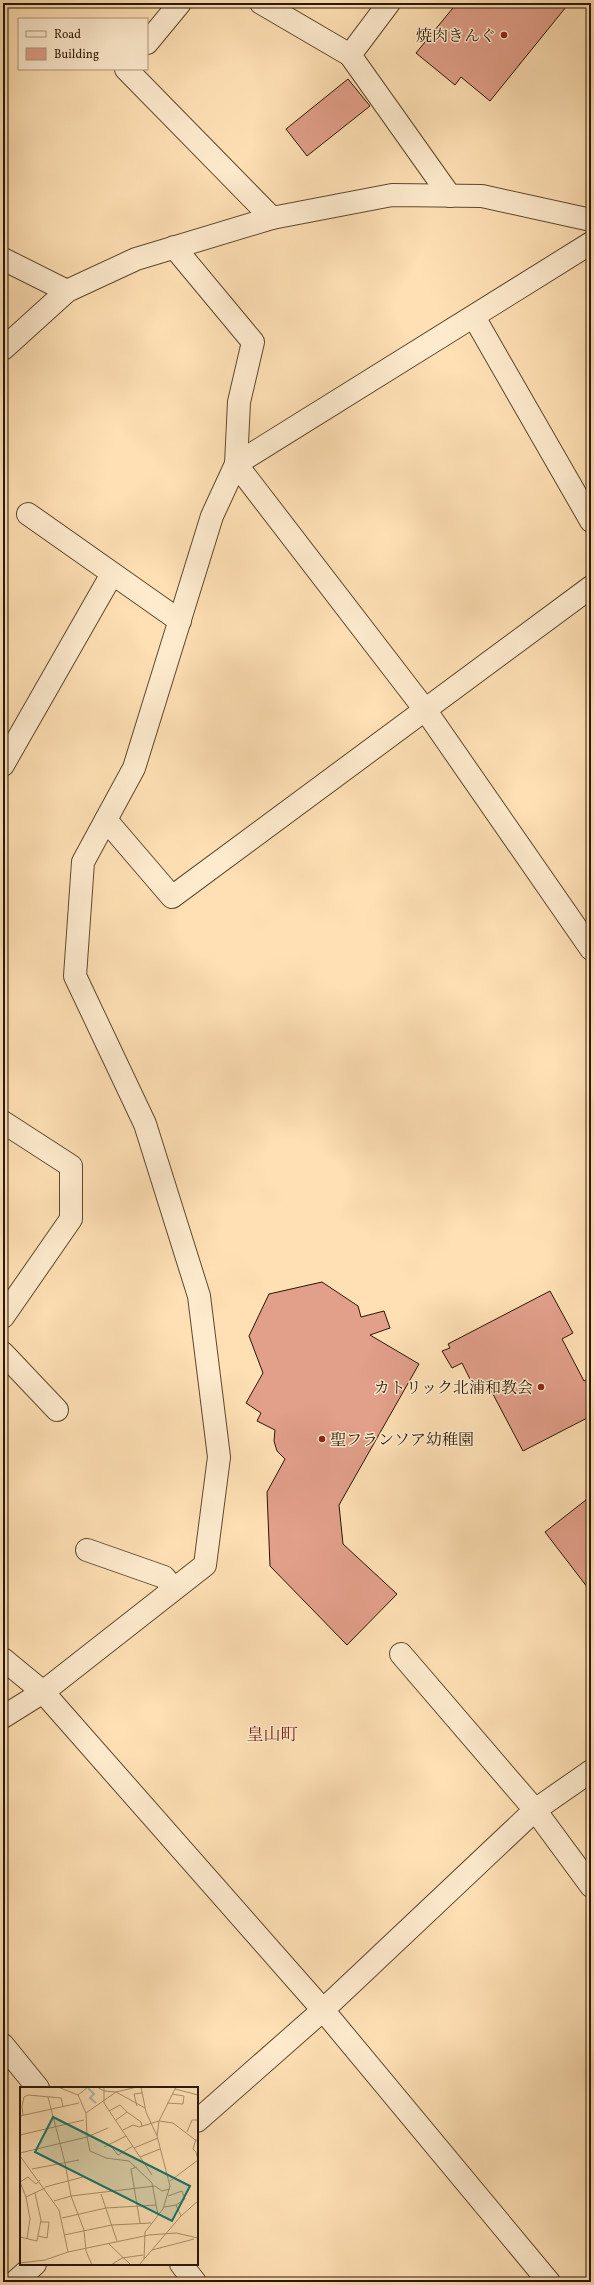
<svg xmlns="http://www.w3.org/2000/svg" width="594" height="2285" viewBox="0 0 594 2285" font-family="Vollkorn,'Noto Serif JP',serif">
	<style>
		.building { fill: #e29f8a; stroke: #2a1702 }
		.lines { fill: none; stroke-linecap: round; stroke-linejoin: round }
		.minor-casing { stroke: #5f492e; stroke-width: 24 }
		.minor { stroke: #feebce; stroke-width: 22 }
		.poi-dot { fill: #8f2418; stroke: #feebce; stroke-width: 1.5 }
		.labels { text-anchor: middle; stroke-width: 3; stroke-linejoin: round; paint-order: stroke }
		.poi-label { font-size: 16px; fill: #2a1702; stroke: #feebce; text-anchor: end }
		.neighbourhood-label { font-size: 17px; fill: #7a1f14; stroke: #feebce }
		.inset-river { fill: none; stroke: #a5bab8; stroke-width: 2 }
		.inset-road { fill: none; stroke: #a9906d; stroke-width: 1 }
		.view { fill: #0f766e; fill-opacity: 0.15; stroke: #0f766e; stroke-width: 2 }
		.inset-edge { fill: none; stroke: #2a1702; stroke-width: 2 }
	</style>
	<rect width="100%" height="100%" fill="#fee0b4"/>
	<filter id="stains"><feTurbulence type="fractalNoise" baseFrequency=".005" numOctaves="4"/><feColorMatrix values="0 0 0 0 .2 0 0 0 0 .09 0 0 0 0 .02 0 0 0 .5 -.17"/></filter>
	<radialGradient id="worn" r=".72"><stop offset=".6" stop-color="#630" stop-opacity="0"/><stop offset="1" stop-color="#630" stop-opacity=".3"/></radialGradient>
	<g class="building">
		<polygon points="435,3 445,3 442,7"/>
		<polygon points="457,3 561,3 566,7 490,101 461,77 455,85 416,53"/>
		<polygon points="348,79 370,106 307,156 286,129"/>
		<polygon points="322,1282 358,1306 361,1317 384,1311 390,1328 370,1335 419,1364 339,1505 343,1544 397,1594 347,1645 270,1566 267,1492 285,1459 277,1451 274,1441 275,1430 257,1421 261,1413 246,1403 263,1373 249,1336 269,1294"/>
		<polygon points="550,1291 573,1333 562,1339 584,1381 591,1377 591,1416 523,1451 486,1381 474,1387 462,1363 452,1368 442,1351 450,1348 448,1344"/>
		<polygon points="591,1496 591,1592 545,1532"/>
	</g>
	<g class="lines">
		<g class="minor-casing">
			<g id="minor">
				<polyline points="261,3 350,55"/>
				<polyline points="389,3 350,55 450,196"/>
				<polyline points="147,43 180,3"/>
				<polyline points="126,69 272,218"/>
				<polyline points="174,247 253,342 239,402 236,464 426,711 591,949"/>
				<polyline points="3,259 67,291"/>
				<polyline points="474,317 591,521"/>
				<polyline points="3,349 67,291 136,259 272,218 392,195 482,196 591,220"/>
				<polyline points="28,514 180,621"/>
				<polyline points="3,765 112,574"/>
				<polyline points="106,820 172,897 591,587"/>
				<polyline points="3,1122 71,1166 71,1219 3,1317"/>
				<polyline points="3,1353 57,1410"/>
				<polyline points="87,1550 164,1577 174,1589"/>
				<polyline points="401,1654 535,1810 591,1886"/>
				<polyline points="3,1659 43,1692 323,2010 549,2282"/>
				<polyline points="3,1717 43,1692 205,1565 219,1457 199,1296 145,1124 75,976 83,862 134,768 212,516 236,464 591,243"/>
				<polyline points="3,2045 38,2088"/>
				<polyline points="197,2121 323,2010 535,1810 591,1771"/>
				<polyline points="181,2264 195,2282"/>
				<polyline points="15,2282 35,2264"/>
			</g>
		</g>
		<use href="#minor" class="minor"/>
	</g>
	<g class="poi-dot">
		<circle cx="504" cy="35" r="4"/>
		<circle cx="541" cy="1387" r="4"/>
		<circle cx="322" cy="1439" r="4"/>
	</g>
	<g class="labels">
		<g class="poi-label">
			<text x="496" y="41">焼肉きんぐ</text>
			<text x="533" y="1393">カトリック北浦和教会</text>
			<text x="330" y="1445" text-anchor="start">聖フランソア幼稚園</text>
		</g>
		<g class="neighbourhood-label">
			<text x="272" y="1740">皇山町</text>
		</g>
	</g>
	<g transform="translate(20 2087)">
		<rect width="178" height="178" fill="#fee0b4"/>
		<path class="inset-river" d="M68,1l6,6 -4,4 6,5"/>
		<path class="inset-road" d="M38,0l20,8 8,18M77,0l7,4v-4M117,0l-21,5 -30,21 1,24 3,14 16,7 23,3 23,22 6,32M121,0l5,25 11,24 2,-15 17,-34M155,2l23,6M58,8l10,-8M28,10l17,66 6,33 13,34 2,21 6,14M147,16l16,1 1,-8 -12,-2M117,19l-3,-12 8,-1M125,21l-29,-16 -12,-1v12l48,72M89,24l11,-6 7,7 -11,8M107,25l14,10 1,4M3,28l-1,-9 2,-9 4,-2 33,3 2,8M0,29l59,-13M103,43l10,-5 6,2 20,-6 14,2 25,19M167,45l5,-12h6M0,48l64,-15M176,52l-3,10 3,3 2,8M90,58l8,10 15,-9M84,60l22,-11M114,61l24,-10M0,66l67,-16 21,-9M0,69l39,54 9,42M120,70l20,-8M117,80l-6,2 9,54M12,82l47,-9M20,93l-4,4 -8,-7 -8,5 6,15 19,-9M150,94l28,-21M25,100l38,-10M81,107l16,47M148,109l14,-5 3,8 -9,6M6,110l4,22 -3,20M34,114l17,-5 84,-10 7,5 8,-2M144,120l12,-2 5,11M42,131l44,-10 50,-3M44,148l48,-10 39,-2M18,149l9,2 2,-16h-9M0,150l17,4 4,-21 -6,-27M89,157l22,21M132,163l42,-11M124,172l1,-27 18,-23 7,-23 -13,-50M0,176l25,-3 23,-8 81,-17 27,-2 22,5M91,178l11,-7 21,-3M119,178l42,-49 17,-15"/>
		<path class="view" d="M33,30l137,69 -18,35 -137,-69z"/>
		<rect width="178" height="178" class="inset-edge"/>
	</g>
	<rect width="594" height="2285" fill="none" stroke="#fee0b4" stroke-width="16"/>
	<rect x="4" y="4" width="586" height="2277" fill="none" stroke="#2a1702" stroke-width="2"/>
	<rect x="8" y="8" width="578" height="2269" fill="none" stroke="#2a1702"/>
	<rect x="18" y="18" width="130" height="52" fill="#feebce" stroke="#a9967c"/>
	<rect x="26" y="31" width="20" height="6" fill="#feebce" stroke="#a9967c"/>
	<text x="54" y="38" font-size="12" fill="#2a1702">Road</text>
	<rect x="26" y="48" width="20" height="12" fill="#e29f8a" stroke="#a9967c"/>
	<text x="54" y="58" font-size="12" fill="#2a1702">Building</text>
	<rect width="100%" height="100%" filter="url(#stains)"/>
	<rect width="100%" height="100%" fill="url(#worn)"/>
</svg>
